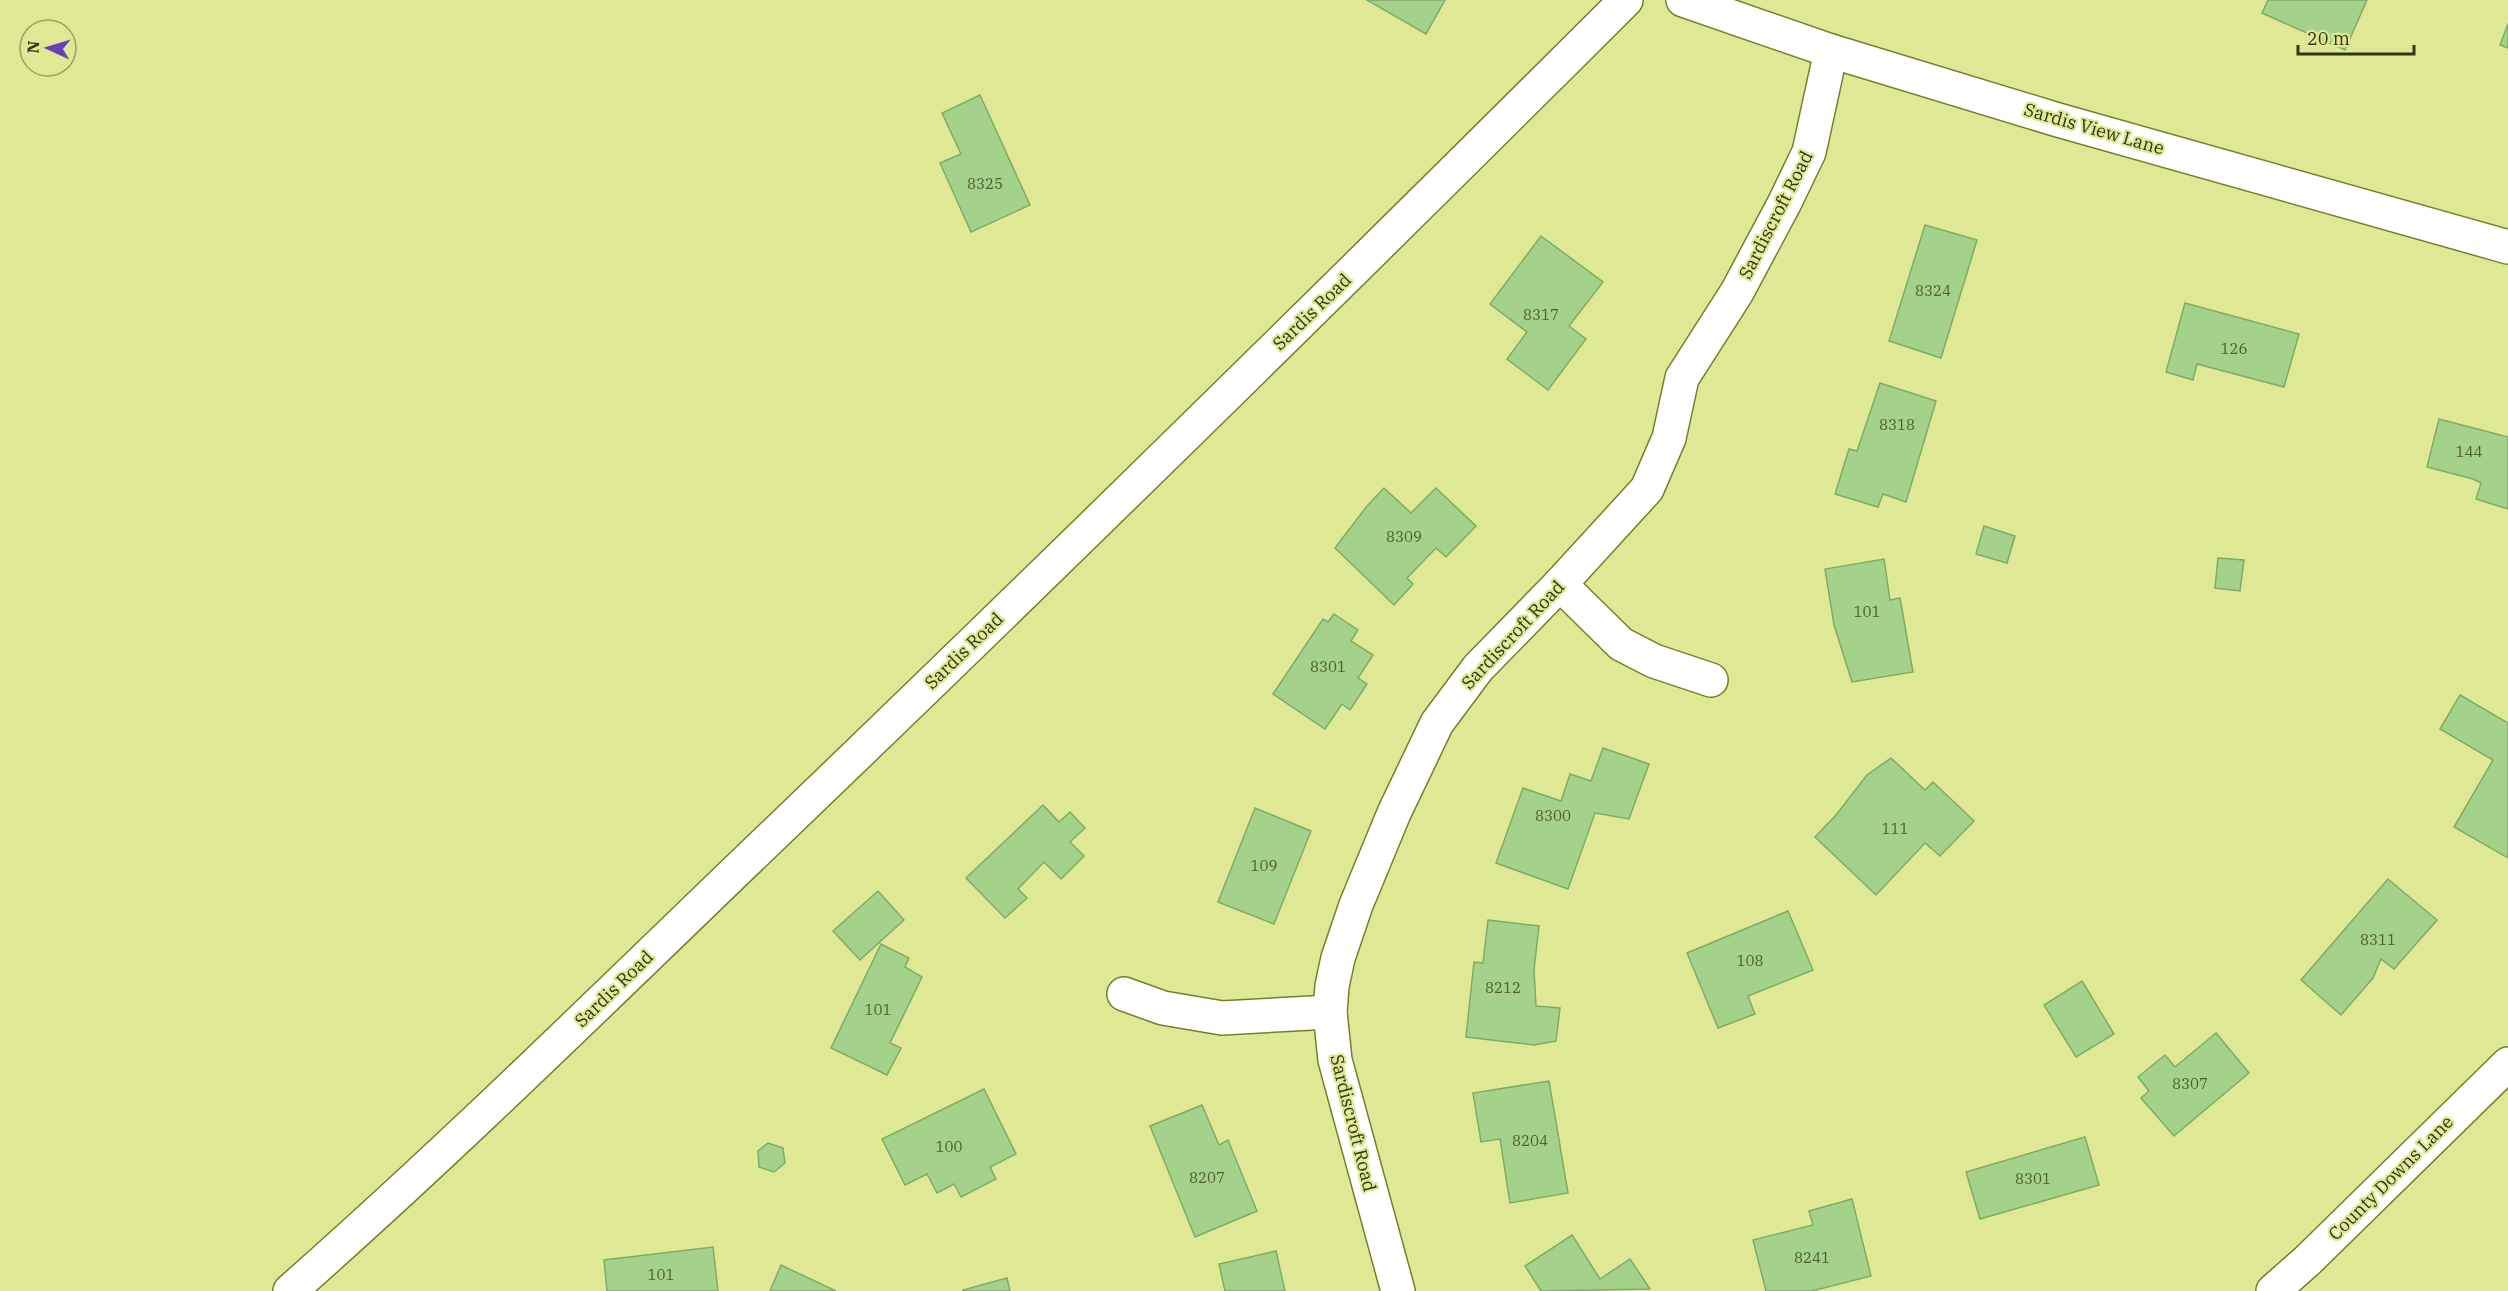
<svg xmlns="http://www.w3.org/2000/svg" width="2508" height="1291" viewBox="0 0 2508 1291" font-family="'IBM Plex Serif',serif">
	<style>
		.building { fill: #a5d28a; stroke: #80ab65; stroke-width: 1.5 }
		.lines { fill: none; stroke-linecap: round; stroke-linejoin: round }
		.minor-casing { stroke: #777f2a; stroke-width: 36 }
		.secondary-casing { stroke: #777f2a; stroke-width: 36 }
		.minor { stroke: #fff; stroke-width: 33 }
		.secondary { stroke: #fff; stroke-width: 33 }
		.labels { text-anchor: middle; stroke-width: 4.5; stroke-linejoin: round; paint-order: stroke }
		.number-label { font-size: 15px; fill: #4e5c30 }
		.street-label { font-size: 18px; fill: #313512; stroke: #dfe995 }
	</style>
	<rect width="100%" height="100%" fill="#dfe995"/>
	<g class="building">
		<polygon points="1367,0 1445,0 1426,34"/>
		<polygon points="2268,0 2367,0 2345,50 2262,13"/>
		<polygon points="2508,24 2508,48 2500,45"/>
		<polygon points="980,95 1030,205 971,232 940,163 961,154 942,113"/>
		<polygon points="1925,225 1977,240 1941,358 1889,341"/>
		<polygon points="1541,236 1603,282 1569,326 1586,339 1548,390 1507,359 1527,332 1490,304"/>
		<polygon points="2185,303 2299,334 2284,387 2197,364 2193,380 2166,372"/>
		<polygon points="1880,383 1936,401 1906,502 1883,494 1878,507 1835,494 1849,449 1857,451"/>
		<polygon points="2439,419 2508,437 2508,509 2476,499 2481,483 2473,479 2427,467"/>
		<polygon points="1384,488 1411,513 1436,488 1476,526 1446,557 1436,548 1407,578 1413,584 1394,605 1335,548 1367,506"/>
		<polygon points="1984,526 2015,536 2007,563 1976,554"/>
		<polygon points="2218,558 2244,560 2240,591 2215,588"/>
		<polygon points="1884,559 1890,600 1900,598 1913,672 1852,682 1834,625 1825,569"/>
		<polygon points="1334,614 1358,630 1351,641 1373,655 1358,678 1367,684 1350,710 1342,704 1325,729 1273,694 1323,619 1328,622"/>
		<polygon points="2460,695 2508,723 2508,858 2454,827 2493,760 2440,729"/>
		<polygon points="1603,748 1649,764 1629,819 1595,813 1568,889 1496,863 1523,788 1561,801 1570,774 1591,781"/>
		<polygon points="1891,758 1925,790 1933,782 1974,821 1940,856 1925,843 1876,895 1815,837 1836,815 1867,775"/>
		<polygon points="1043,805 1059,822 1070,812 1085,828 1070,842 1084,856 1061,879 1044,862 1018,889 1027,898 1005,918 966,878"/>
		<polygon points="1255,808 1311,831 1274,924 1218,902"/>
		<polygon points="2388,879 2437,920 2394,969 2381,959 2373,978 2341,1015 2301,980"/>
		<polygon points="878,891 904,920 860,960 833,931"/>
		<polygon points="1788,911 1813,970 1748,996 1755,1014 1718,1028 1687,953"/>
		<polygon points="1488,920 1539,926 1534,970 1536,1006 1560,1008 1556,1041 1534,1045 1466,1037 1474,962 1483,963"/>
		<polygon points="881,944 909,958 905,967 922,977 890,1043 901,1048 887,1075 831,1048"/>
		<polygon points="2082,981 2114,1034 2076,1057 2044,1005"/>
		<polygon points="2216,1033 2249,1073 2174,1136 2141,1098 2149,1091 2138,1077 2165,1055 2175,1067"/>
		<polygon points="1549,1081 1568,1193 1510,1203 1500,1139 1481,1142 1473,1093"/>
		<polygon points="984,1089 1016,1154 990,1167 996,1179 961,1197 954,1184 937,1193 927,1174 905,1185 882,1139"/>
		<polygon points="1202,1105 1219,1145 1228,1140 1257,1211 1195,1237 1150,1126"/>
		<polygon points="2085,1137 2099,1185 1980,1219 1966,1172"/>
		<polygon points="768,1143 783,1148 785,1163 774,1172 759,1167 758,1151"/>
		<polygon points="1852,1199 1871,1276 1812,1291 1766,1291 1753,1240 1813,1225 1809,1211"/>
		<polygon points="1572,1235 1600,1279 1630,1259 1650,1289 1541,1291 1525,1266"/>
		<polygon points="713,1247 718,1291 607,1291 604,1260"/>
		<polygon points="1276,1251 1285,1291 1225,1291 1219,1264"/>
		<polygon points="781,1265 785,1267 836,1291 770,1291"/>
		<polygon points="1007,1278 1010,1291 963,1291 963,1290"/>
	</g>
	<g class="lines">
		<g class="minor-casing">
			<g id="minor">
				<polyline points="1683,0 1831,51 2058,120 2508,247"/>
				<polyline points="1560,584 1621,644 1654,661 1711,680"/>
				<polyline points="1124,994 1163,1008 1222,1018 1330,1012"/>
				<polyline points="1398,1291 1335,1060 1330,1012 1332,986 1338,958 1356,905 1394,813 1437,723 1478,668 1560,584 1647,489 1669,438 1682,378 1737,292 1785,202 1809,152 1831,51"/>
				<polyline points="2273,1291 2307,1261 2508,1064"/>
			</g>
		</g>
		<g class="secondary-casing">
			<path id="secondary" d="M290,1291c161,-142 314,-293 469,-442 292,-280 580,-563 867,-849"/>
		</g>
		<use href="#minor" class="minor"/>
		<use href="#secondary" class="secondary"/>
	</g>
	<g class="labels">
		<g class="number-label">
			<text x="985" y="189">8325</text>
			<text x="1933" y="296">8324</text>
			<text x="1541" y="320">8317</text>
			<text x="2234" y="354">126</text>
			<text x="1897" y="430">8318</text>
			<text x="2469" y="457">144</text>
			<text x="1404" y="542">8309</text>
			<text x="1867" y="617">101</text>
			<text x="1328" y="672">8301</text>
			<text x="1553" y="821">8300</text>
			<text x="1895" y="834">111</text>
			<text x="1264" y="871">109</text>
			<text x="2378" y="945">8311</text>
			<text x="1750" y="966">108</text>
			<text x="1503" y="993">8212</text>
			<text x="878" y="1015">101</text>
			<text x="2190" y="1089">8307</text>
			<text x="1530" y="1146">8204</text>
			<text x="949" y="1152">100</text>
			<text x="1207" y="1183">8207</text>
			<text x="2033" y="1184">8301</text>
			<text x="1812" y="1263">8241</text>
			<text x="661" y="1280">101</text>
		</g>
		<g class="street-label">
			<text transform="translate(2094 129) rotate(16)" y="6">Sardis View Lane</text>
			<text transform="translate(1776 215) rotate(-63)" y="6">Sardiscroft Road</text>
			<text transform="translate(1312 312) rotate(-44)" y="6">Sardis Road</text>
			<text transform="translate(1513 635) rotate(-47)" y="6">Sardiscroft Road</text>
			<text transform="translate(964 651) rotate(-44)" y="6">Sardis Road</text>
			<text transform="translate(614 989) rotate(-44)" y="6">Sardis Road</text>
			<text transform="translate(1353 1123) rotate(76)" y="6">Sardiscroft Road</text>
			<text transform="translate(2391 1178) rotate(-45)" y="6">County Downs Lane</text>
		</g>
	</g>
	<g transform="translate(48 48) rotate(274)"><circle r="28" fill="#dfe995" stroke="#99a161" stroke-width="1.5"/>
	<path d="M0-4.5L10 22L0 15L-10 22Z" fill="#6940b8"/>
	<text y="-9" font-size="16" font-weight="bold" text-anchor="middle" fill="#313512">N</text>
	</g>
	<path d="M2298 45v9h116v-9" fill="none" stroke="#313512" stroke-width="3"/>
	<text x="2307" y="45" font-size="18" fill="#313512" stroke="#dfe995" stroke-width="4.5" paint-order="stroke">20 m</text>
</svg>
